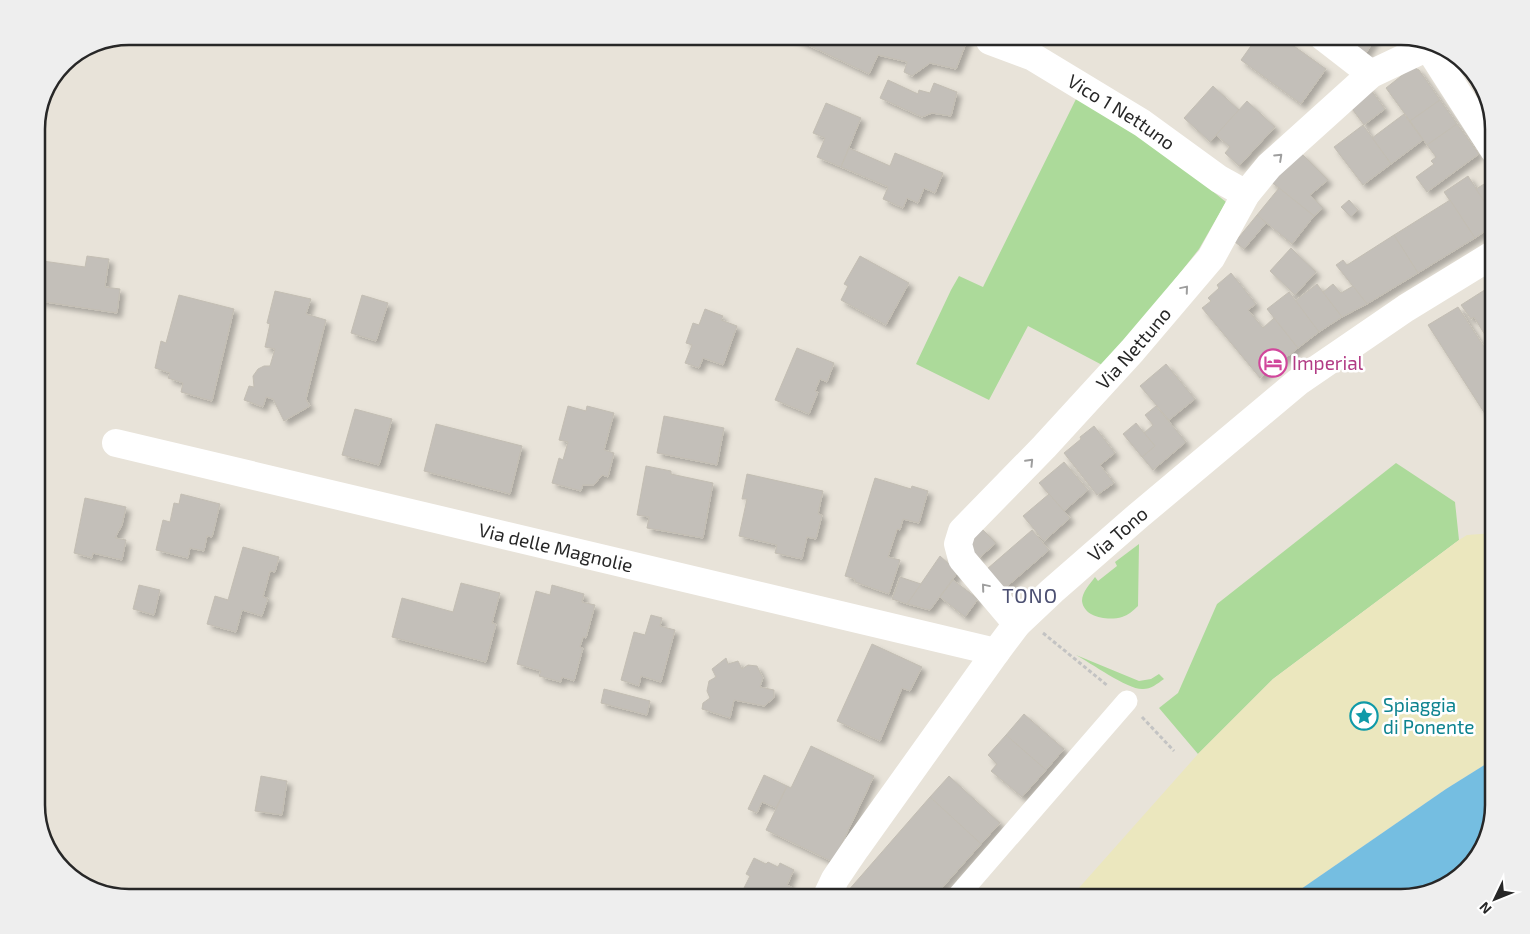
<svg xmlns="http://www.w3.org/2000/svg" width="1530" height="934" viewBox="0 0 1530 934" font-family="'Exo 2',sans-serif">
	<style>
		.green { fill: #acda9a }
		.sand { fill: #ebe7be }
		.water { fill: #75bee1 }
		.building { fill: #c3bfb9; stroke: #c3beb3; filter: url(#shadow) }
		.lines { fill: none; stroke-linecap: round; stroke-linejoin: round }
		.path { stroke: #c3c3c3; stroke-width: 3; stroke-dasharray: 4 2.5; stroke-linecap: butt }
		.pedestrian { stroke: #fff; stroke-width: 21 }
		.minor { stroke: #fff; stroke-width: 28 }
		.tertiary { stroke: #fff; stroke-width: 28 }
		.oneway { stroke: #9e9e9e }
		.labels { text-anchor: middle; stroke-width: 5; stroke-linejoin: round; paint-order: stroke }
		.street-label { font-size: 19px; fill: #272727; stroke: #fff }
		.hotel-label { font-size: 19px; fill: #b23c85; stroke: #fff; text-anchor: start }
		.culture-label { font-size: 19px; fill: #0d838f; stroke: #fff; text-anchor: start }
		.neighbourhood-label { font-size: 20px; letter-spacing: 1px; fill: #4c5072; stroke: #fff }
		.rim { fill: none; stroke: #272727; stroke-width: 2.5 }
	</style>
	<defs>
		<filter id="shadow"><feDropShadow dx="4.5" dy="4.5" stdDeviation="2.5" flood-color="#0004"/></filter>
	</defs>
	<rect width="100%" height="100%" fill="#e8e3d9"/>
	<g class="green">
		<polygon points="1078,95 1140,133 1226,202 1199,249 1106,367 1028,326 989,400 916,364 951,290 959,276 983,287"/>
		<polygon points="1396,463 1455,502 1459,540 1273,679 1198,754 1159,708 1178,693 1217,604"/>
		<path d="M1139,544l-1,62c-5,5 -10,9 -16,11 -13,4 -38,1 -40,-16 0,-9 8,-17 13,-24l3,4 19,-15 -2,-4z"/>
		<path d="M1076,655l63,26 12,-2 8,-5 5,5c-7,5 -13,10 -21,10 -15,1 -52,-26 -67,-34z"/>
	</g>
	<polygon class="sand" points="1494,533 1494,759 1446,789 1288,898 1070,898 1198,754 1273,679 1459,540 1467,535"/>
	<polygon class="water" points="1494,759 1494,805 1481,851 1447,885 1401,898 1288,898 1446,789"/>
	<g class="building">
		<polygon points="789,36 969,36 956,69 930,63 912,76 904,72 907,62 878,55 869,74"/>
		<polygon points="1258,36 1280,36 1326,69 1301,104 1241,60"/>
		<polygon points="1338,36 1377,36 1364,56"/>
		<polygon points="1415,68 1419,70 1440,100 1410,121 1386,88 1410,69"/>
		<polygon points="888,80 918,94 919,90 930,93 934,83 957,92 951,116 932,113 922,117 880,98"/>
		<polygon points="1213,86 1239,110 1210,142 1184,118"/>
		<polygon points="1368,86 1385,109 1364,125 1347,102"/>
		<polygon points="1440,100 1457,124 1427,145 1410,121"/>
		<polygon points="1247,101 1275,127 1239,166 1225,153 1230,147 1216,135"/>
		<polygon points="826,103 861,118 841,167 817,157 825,138 813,133"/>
		<polygon points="1404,114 1423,140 1391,164 1372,138"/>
		<polygon points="1457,124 1479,154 1427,192 1416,177 1434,164 1431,161 1436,157 1427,145"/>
		<polygon points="1363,125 1391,164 1363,185 1334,147"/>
		<polygon points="849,148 890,166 895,153 943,173 935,193 924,188 918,203 907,198 903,208 883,199 888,187 841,167"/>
		<polygon points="1301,153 1328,180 1310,195 1323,208 1314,216 1270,181"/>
		<polygon points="1468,176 1494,216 1494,225 1475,238 1444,192"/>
		<polygon points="1494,178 1494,216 1476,189"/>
		<polygon points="1279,188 1314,216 1292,244 1257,215"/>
		<polygon points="1349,200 1358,210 1351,217 1341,207"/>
		<polygon points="1450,200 1475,238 1418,273 1394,235"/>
		<polygon points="1257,215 1266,223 1244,249 1235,242"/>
		<polygon points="1394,235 1418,273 1367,304 1336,265 1343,260 1347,265"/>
		<polygon points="1291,248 1316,272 1295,295 1270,271"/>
		<polygon points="87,256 109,259 105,287 120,289 117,313 39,301 42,284 36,283 36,260 85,267"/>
		<polygon points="860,256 909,283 886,325 841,300 848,286 844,284"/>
		<polygon points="1231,273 1256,304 1248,310 1263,328 1274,318 1298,348 1260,378 1202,308 1211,301 1208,298 1219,288 1217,285"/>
		<polygon points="1317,284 1342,317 1319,332 1295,301"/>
		<polygon points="1333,284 1341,293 1353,286 1367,304 1342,317 1323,292"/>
		<polygon points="1494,284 1494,329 1485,335 1474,317 1471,319 1461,305"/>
		<polygon points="275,291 311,299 306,314 326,320 306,399 310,406 284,421 273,399 266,397 263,407 244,400 249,386 254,387 253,376 258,369 264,366 270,366 275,349 265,347 270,324 267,323"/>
		<polygon points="1289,292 1319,332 1298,348 1267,309"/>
		<polygon points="179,295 234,309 212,401 181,392 183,383 168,378 170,373 155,368 161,341 166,343"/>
		<polygon points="362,295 388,303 376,341 351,333"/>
		<polygon points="1458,307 1494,362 1494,428 1428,325"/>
		<polygon points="705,309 723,316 721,320 737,326 723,365 703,358 699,368 685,363 692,345 686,343 693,323 699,325"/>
		<polygon points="797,348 834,363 827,382 820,379 815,391 818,392 809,414 775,400"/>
		<polygon points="1166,364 1195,399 1169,420 1140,386"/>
		<polygon points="568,406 586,411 587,406 614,413 604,450 614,453 608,477 602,475 594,485 583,485 581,491 552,483 559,458 563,460 568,442 559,440"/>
		<polygon points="1156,406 1186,442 1153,470 1142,457 1155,446 1144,433 1153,425 1145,415"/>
		<polygon points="355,409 392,419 379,465 342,455"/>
		<polygon points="664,416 724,428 717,465 657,453"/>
		<polygon points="1136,423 1155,446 1142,457 1123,434"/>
		<polygon points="436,424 522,446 510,494 424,471"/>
		<polygon points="1094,426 1115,453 1100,465 1114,483 1097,495 1064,453 1081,439 1080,437"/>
		<polygon points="1064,462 1088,490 1064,511 1039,483"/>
		<polygon points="646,466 671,471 671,474 713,483 703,538 647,528 649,517 637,515"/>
		<polygon points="747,474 823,491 818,514 822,515 816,539 807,537 802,559 775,553 777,545 739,536 747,499 742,499"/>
		<polygon points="875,478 911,489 912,486 928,491 919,523 903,519 900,530 897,529 888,557 900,560 889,594 855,582 855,579 845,576"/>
		<polygon points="181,494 220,504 212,537 207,536 204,551 190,548 188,558 156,550 163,520 170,522 174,503 179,504"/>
		<polygon points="1049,494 1070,518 1044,541 1023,516"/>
		<polygon points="85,498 126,507 122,525 115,538 126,540 122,560 93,553 92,558 74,553"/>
		<polygon points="982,529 996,543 978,559 972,549 972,541"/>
		<polygon points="1032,530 1049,550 1004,589 987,569"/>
		<polygon points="243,547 279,557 275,572 270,571 263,597 268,598 262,616 242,610 236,632 207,624 215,596 228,600"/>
		<polygon points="940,556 958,572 930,610 907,604"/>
		<polygon points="900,577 921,584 907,604 892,599"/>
		<polygon points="953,580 978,599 965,617 940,597"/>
		<polygon points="461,583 500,593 492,623 496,624 486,662 392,637 402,598 453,612"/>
		<polygon points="139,585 160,590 154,615 133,609"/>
		<polygon points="552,585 584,594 582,602 595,605 586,638 583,637 580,647 583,648 574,681 562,677 561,682 539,676 541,671 517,664 536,591 550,595"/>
		<polygon points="651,615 662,618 660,626 675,630 661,682 641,676 639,686 621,680 634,632 645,635"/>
		<polygon points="872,644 922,667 910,691 902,688 880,741 837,721"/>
		<polygon points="726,658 728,664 738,661 742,669 748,665 757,666 763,678 760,687 774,690 774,698 764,706 734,700 730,718 702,709 703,703 710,698 707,691 709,681 716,677 712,669"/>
		<polygon points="604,689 650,701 647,715 601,703"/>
		<polygon points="1024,714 1064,749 1046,770 1006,735"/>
		<polygon points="1006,735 1046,770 1022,797 991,771 997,764 988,755"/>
		<polygon points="811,746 874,776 833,862 766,830 787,786 791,788"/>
		<polygon points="764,775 787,786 776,808 762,802 757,813 748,809"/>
		<polygon points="261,776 287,781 282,815 255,811"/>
		<polygon points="949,776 1000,823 981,844 930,797"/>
		<polygon points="930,797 981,844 933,898 844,898 847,892"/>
		<polygon points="754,858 766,864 768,862 778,867 780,863 794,870 787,885 793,888 788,898 735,898 739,891 742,892 750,876 746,874"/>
	</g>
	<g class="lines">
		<g class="path">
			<polyline points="1043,633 1108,686"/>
			<polyline points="1142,717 1174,751"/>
		</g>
		<polyline class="pedestrian" points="956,898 1127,701"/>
		<g class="minor">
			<polyline points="1322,36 1371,74"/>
			<path id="s1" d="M990,41l43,16 109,66 77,56 27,15"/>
			<polyline points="1428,47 1494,150"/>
			<path id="s2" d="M116,443l880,209 -140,196 -21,31 -9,19"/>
			<path id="s3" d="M1017,624l-55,-65 -4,-15 4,-13 82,-84 88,-96 79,-93 35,-64 23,-28 102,-92 61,-29"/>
		</g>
		<path class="tertiary" id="s4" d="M996,652l21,-28 35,-33 86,-75 160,-134 108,-74 88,-54"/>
	</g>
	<defs><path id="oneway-chevron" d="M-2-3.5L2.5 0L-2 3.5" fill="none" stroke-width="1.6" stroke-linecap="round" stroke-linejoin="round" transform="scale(1.25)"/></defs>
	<g class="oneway">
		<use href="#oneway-chevron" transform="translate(1279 157) rotate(-43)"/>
		<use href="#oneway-chevron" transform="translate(1185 289) rotate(-50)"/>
		<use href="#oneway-chevron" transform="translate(1030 462) rotate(-46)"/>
		<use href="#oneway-chevron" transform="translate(985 587) rotate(-130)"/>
	</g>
	<defs>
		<g id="hotel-ring" transform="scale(1.4375)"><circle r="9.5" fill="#fff" stroke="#d1479c" stroke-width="1.5"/><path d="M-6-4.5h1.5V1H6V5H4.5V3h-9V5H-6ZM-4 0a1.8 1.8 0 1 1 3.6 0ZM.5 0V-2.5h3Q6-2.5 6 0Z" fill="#d1479c"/></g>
		<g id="sight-ring" transform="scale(1.4375)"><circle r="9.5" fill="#fff" stroke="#0f9aa8" stroke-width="1.5"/><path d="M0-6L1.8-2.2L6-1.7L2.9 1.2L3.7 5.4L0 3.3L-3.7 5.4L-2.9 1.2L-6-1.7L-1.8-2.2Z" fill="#0f9aa8"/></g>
	</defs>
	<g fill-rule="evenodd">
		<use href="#hotel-ring" x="1273" y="363"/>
		<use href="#sight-ring" x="1364" y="716"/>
	</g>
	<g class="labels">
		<g class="street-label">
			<text dy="7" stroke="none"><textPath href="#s1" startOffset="150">Vico 1 Nettuno</textPath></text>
			<text dy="7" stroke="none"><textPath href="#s3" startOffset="365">Via Nettuno</textPath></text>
			<text dy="7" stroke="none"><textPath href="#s4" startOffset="170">Via Tono</textPath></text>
			<text dy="7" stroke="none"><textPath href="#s2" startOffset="452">Via delle Magnolie</textPath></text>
		</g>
		<g class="hotel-label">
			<text x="1292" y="370">Imperial</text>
		</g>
		<g class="culture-label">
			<text x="1383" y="712">Spiaggia<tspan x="1383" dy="22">di Ponente</tspan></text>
		</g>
		<g class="neighbourhood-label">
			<text x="1030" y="603">TONO</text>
		</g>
	</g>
	<path d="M0 0H1530V934H0ZM129 45H1401A84 84 0 0 1 1485 129V805A84 84 0 0 1 1401 889H129A84 84 0 0 1 45 805V129A84 84 0 0 1 129 45Z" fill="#eee" fill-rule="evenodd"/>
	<path class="rim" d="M129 45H1401A84 84 0 0 1 1485 129V805A84 84 0 0 1 1401 889H129A84 84 0 0 1 45 805V129A84 84 0 0 1 129 45Z"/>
	<g transform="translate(1495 899) rotate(227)" stroke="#ffffff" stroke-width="4" paint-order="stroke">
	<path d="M0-4L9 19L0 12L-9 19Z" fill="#272727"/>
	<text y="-8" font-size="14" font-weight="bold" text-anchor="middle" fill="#272727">N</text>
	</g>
</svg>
